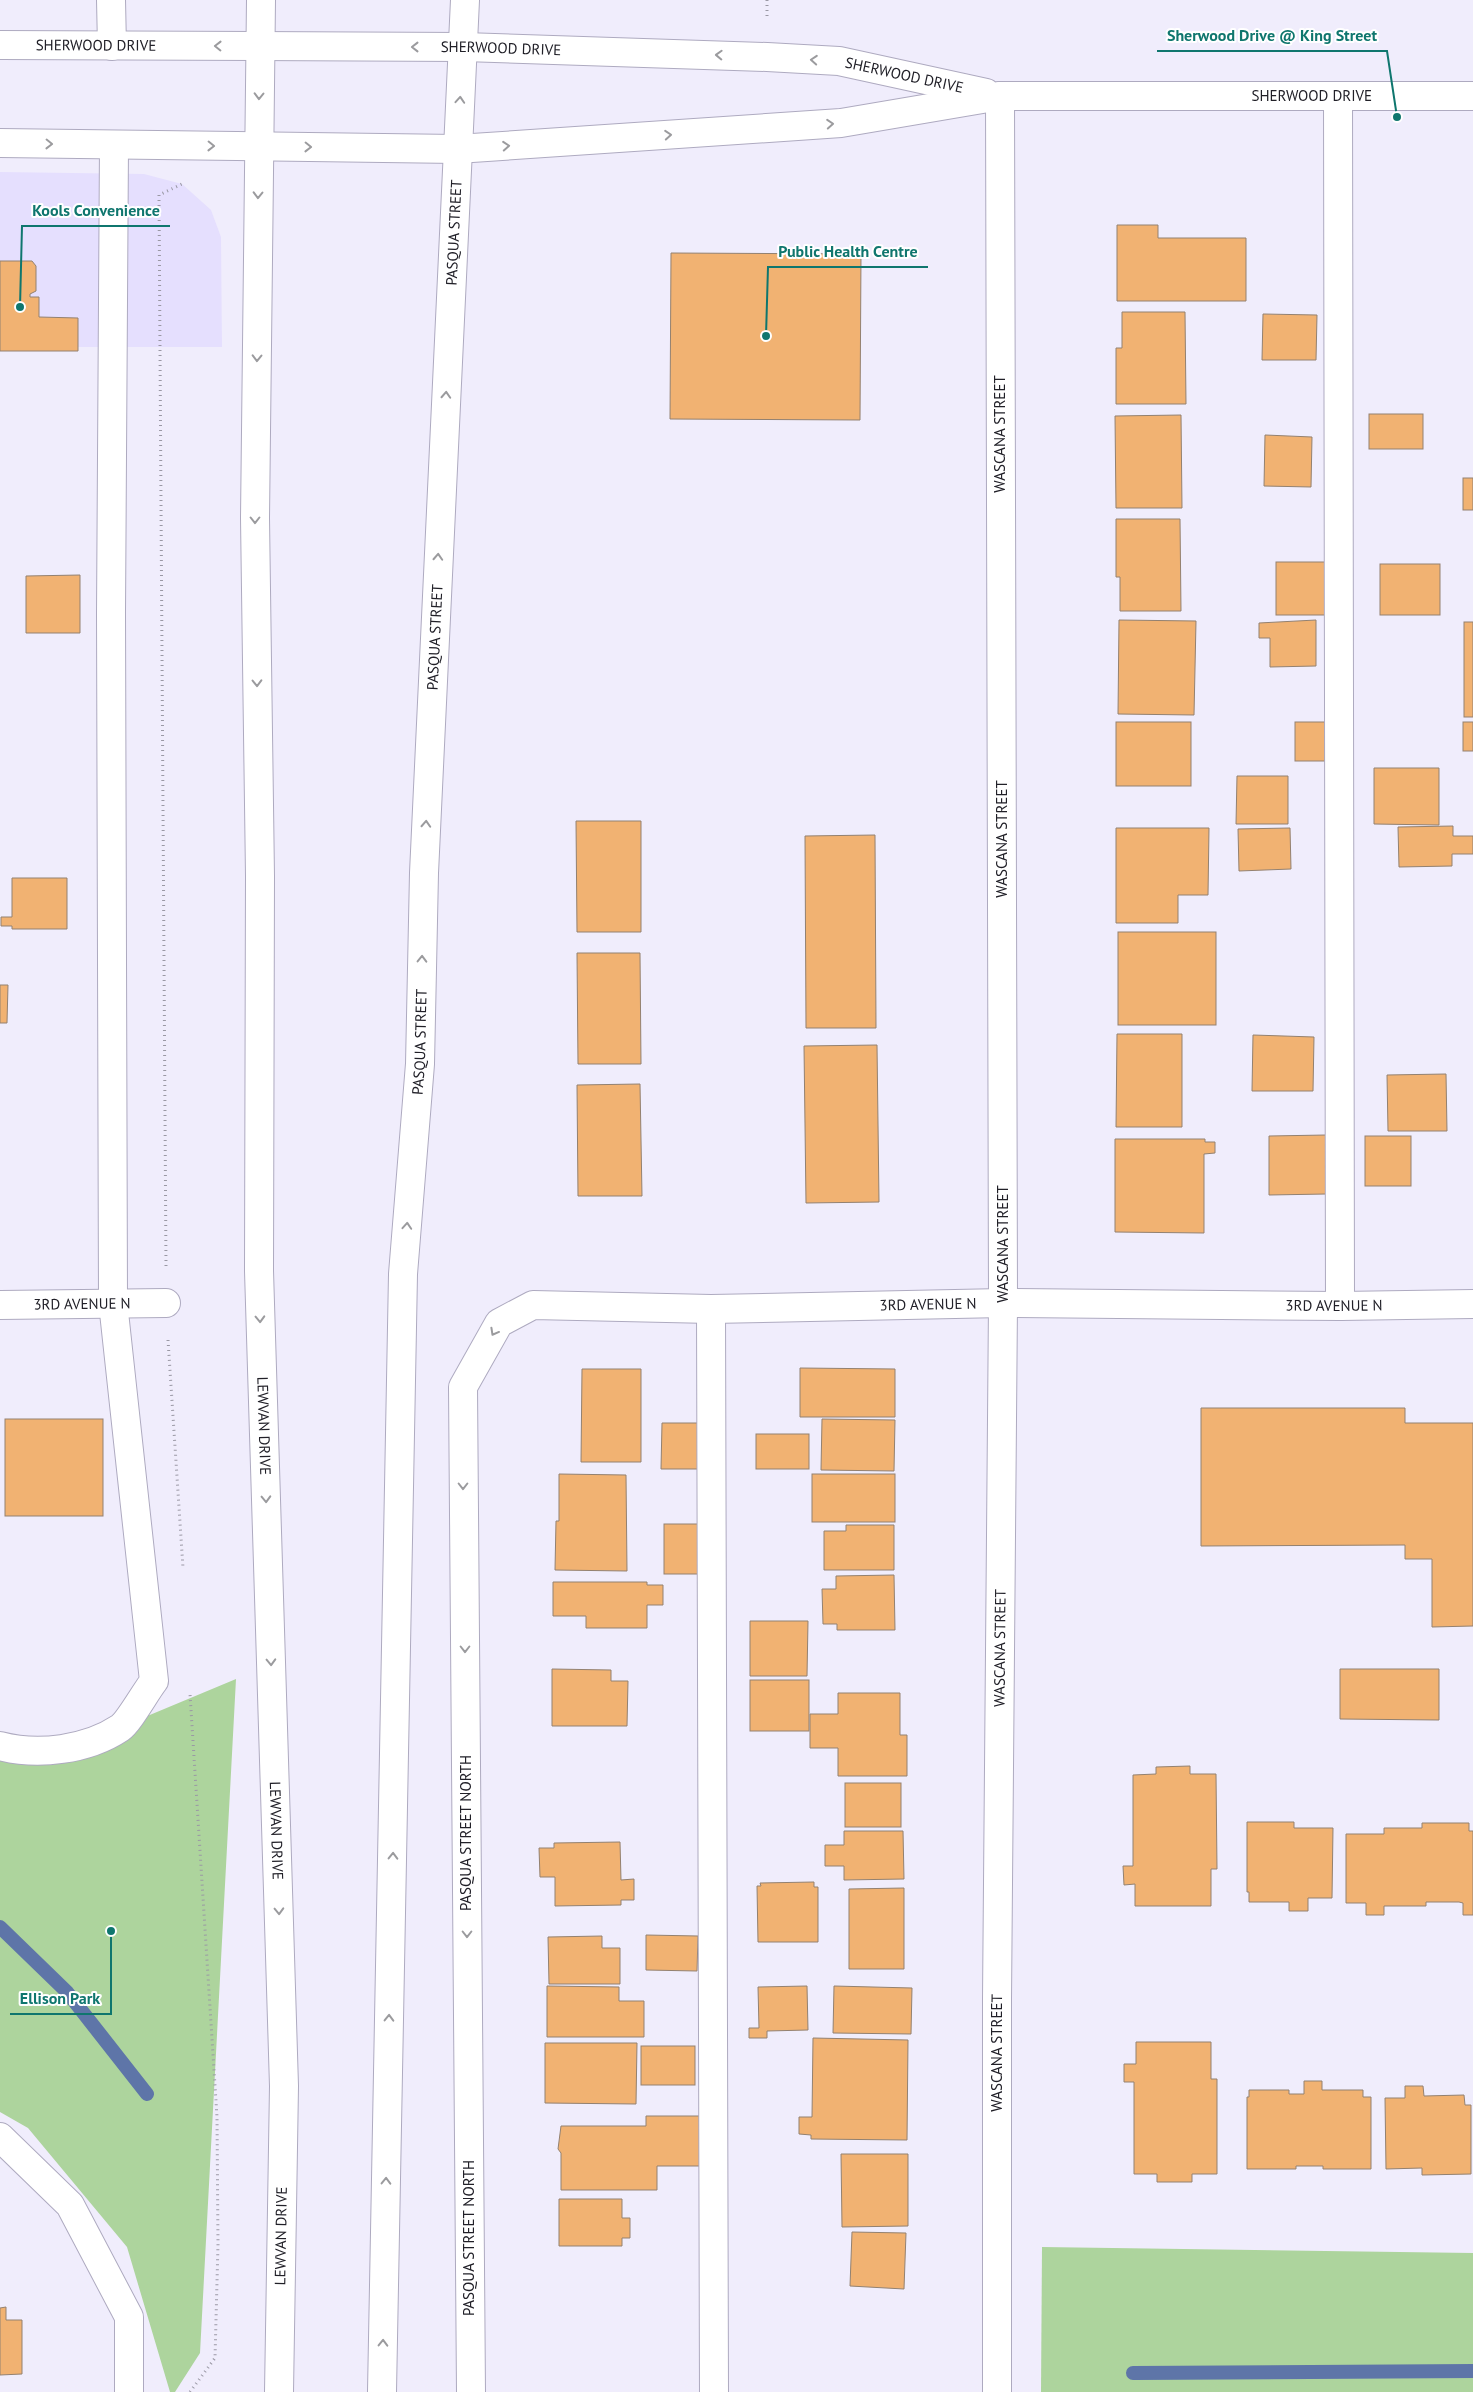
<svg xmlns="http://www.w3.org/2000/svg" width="1473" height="2392" viewBox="0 0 1473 2392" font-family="'PT Sans',sans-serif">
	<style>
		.built { fill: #e5dffe }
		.green { fill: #add49d }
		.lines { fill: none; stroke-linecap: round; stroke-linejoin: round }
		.stream { stroke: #5e75a8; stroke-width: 14 }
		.building { fill: #f1b272; stroke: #938170 }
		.minor-casing { stroke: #aeaac0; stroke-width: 30 }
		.major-casing { stroke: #aeaac0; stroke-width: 30 }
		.path { stroke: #9a98a4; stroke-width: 3; stroke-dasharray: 1 4; stroke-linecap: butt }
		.minor { stroke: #fff; stroke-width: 28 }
		.major { stroke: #fff; stroke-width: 28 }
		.oneway { stroke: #9b9b9e }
		.labels { text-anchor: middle; stroke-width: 4; stroke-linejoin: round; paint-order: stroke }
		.street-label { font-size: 15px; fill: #212028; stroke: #fff }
		.leader { fill: none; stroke: #0f766e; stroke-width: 2 }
		.callout-dot { fill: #0f766e; stroke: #fff; stroke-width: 2 }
		.callout-label { font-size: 16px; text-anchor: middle; font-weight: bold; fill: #0f766e; stroke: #fff; stroke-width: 4; stroke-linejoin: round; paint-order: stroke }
	</style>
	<rect width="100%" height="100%" fill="#f0edfc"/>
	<polygon class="built" points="0,172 144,174 182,184 211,210 221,237 222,347 0,347"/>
	<g class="green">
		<polygon points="236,1679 200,2353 175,2392 170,2392 127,2247 28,2128 0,2112 0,1746 121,1727"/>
		<polygon points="1042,2247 1473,2253 1473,2392 1041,2392"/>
	</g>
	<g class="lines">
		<g class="stream">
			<polyline points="0,1927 67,1992 147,2094"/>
			<polyline points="1133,2373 1473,2371"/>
		</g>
	</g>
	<g class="building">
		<polygon points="1117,225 1158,225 1158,238 1246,238 1246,301 1117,301"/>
		<polygon points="671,253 861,254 860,420 670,419"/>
		<polygon points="0,261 32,261 36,266 36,291 30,294 30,297 39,297 39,317 78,318 78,351 0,351"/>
		<polygon points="1122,312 1185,312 1186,404 1116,404 1116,348 1122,348"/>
		<polygon points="1263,314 1317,315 1316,360 1262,360"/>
		<rect x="1369" y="414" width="54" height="35"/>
		<polygon points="1181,415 1182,508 1116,508 1115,416"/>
		<polygon points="1265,435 1312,437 1311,487 1264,486"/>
		<rect x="1463" y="478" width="10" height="32"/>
		<polygon points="1116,519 1180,519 1181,611 1120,611 1120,577 1116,577"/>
		<rect x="1276" y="562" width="50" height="53"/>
		<rect x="1380" y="564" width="60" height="51"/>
		<polygon points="80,575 80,633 26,633 26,576"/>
		<polygon points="1119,620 1196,621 1194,715 1118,714"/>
		<polygon points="1316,620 1316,666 1270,667 1270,638 1259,638 1259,623"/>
		<rect x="1464" y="622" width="9" height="95"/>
		<rect x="1116" y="722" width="75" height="64"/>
		<rect x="1295" y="722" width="30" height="39"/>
		<rect x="1463" y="722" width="10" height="29"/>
		<polygon points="1374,768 1439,768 1439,825 1374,824"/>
		<polygon points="1237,776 1288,776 1288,824 1236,824"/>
		<polygon points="576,821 641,821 641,932 577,932"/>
		<polygon points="1453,826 1453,836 1473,836 1473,854 1452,854 1452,866 1399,867 1398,827"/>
		<polygon points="1116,828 1209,828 1208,895 1178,895 1178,923 1116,923"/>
		<polygon points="1290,828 1291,869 1239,871 1238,829"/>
		<polygon points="875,835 876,1028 806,1028 805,836"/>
		<polygon points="12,878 67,878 67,929 12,929 12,926 1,926 1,917 12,917"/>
		<rect x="1118" y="932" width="98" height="93"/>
		<polygon points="577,953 640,953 641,1064 578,1064"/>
		<polygon points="0,985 8,985 7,1023 0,1023"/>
		<polygon points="1117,1034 1182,1034 1182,1127 1116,1127"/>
		<polygon points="1253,1035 1314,1037 1313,1091 1252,1091"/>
		<polygon points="877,1045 879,1202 806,1203 804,1046"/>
		<polygon points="1446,1074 1447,1131 1388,1131 1387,1075"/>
		<polygon points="640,1084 642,1196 578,1196 577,1085"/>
		<polygon points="1326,1135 1326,1194 1269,1195 1269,1136"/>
		<rect x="1365" y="1136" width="46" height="50"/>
		<polygon points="1115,1139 1205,1139 1205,1142 1215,1142 1215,1153 1204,1154 1204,1233 1115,1232"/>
		<polygon points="800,1368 895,1369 895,1417 800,1417"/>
		<polygon points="582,1369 641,1369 641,1462 581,1462"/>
		<polygon points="1201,1408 1405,1408 1405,1423 1473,1423 1473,1626 1432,1627 1432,1559 1405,1559 1405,1545 1201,1546"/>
		<rect x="5" y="1419" width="98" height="97"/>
		<polygon points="822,1419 895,1420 894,1471 821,1470"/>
		<polygon points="662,1423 708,1423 707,1469 661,1469"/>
		<rect x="756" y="1434" width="53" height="35"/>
		<polygon points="559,1474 626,1475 627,1571 555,1570 556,1521 559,1521"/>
		<rect x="812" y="1474" width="83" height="48"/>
		<rect x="664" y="1524" width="43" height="50"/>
		<polygon points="846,1525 894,1525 894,1570 824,1570 824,1531 846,1531"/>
		<polygon points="894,1575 895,1630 837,1630 837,1624 823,1624 822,1589 836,1589 836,1576"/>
		<polygon points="553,1582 647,1582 647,1585 663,1585 663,1605 647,1605 647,1628 586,1628 586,1616 553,1616"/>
		<polygon points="750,1621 808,1621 807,1676 750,1676"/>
		<polygon points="552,1669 611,1670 611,1681 628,1681 627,1726 552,1726"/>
		<polygon points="1340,1669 1439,1669 1439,1720 1340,1719"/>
		<rect x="750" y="1680" width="59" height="51"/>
		<polygon points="838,1693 900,1693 900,1735 907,1735 907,1776 838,1776 838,1748 810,1748 810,1714 838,1714"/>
		<polygon points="1190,1766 1190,1774 1216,1774 1217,1869 1211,1869 1211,1906 1135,1906 1135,1884 1124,1885 1123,1866 1133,1866 1133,1775 1156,1774 1156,1767"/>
		<rect x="845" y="1783" width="56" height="44"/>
		<polygon points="1247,1822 1294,1822 1294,1828 1333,1828 1332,1898 1308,1898 1308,1911 1289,1911 1289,1902 1249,1902 1249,1892 1247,1892"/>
		<polygon points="1422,1823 1469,1823 1469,1831 1473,1831 1473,1915 1463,1915 1463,1903 1459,1902 1426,1902 1426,1906 1384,1906 1384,1915 1366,1915 1366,1903 1346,1903 1346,1834 1384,1834 1384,1828 1422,1828"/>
		<polygon points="844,1831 903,1831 904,1879 844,1880 844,1866 825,1866 825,1845 844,1845"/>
		<polygon points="620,1842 621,1880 634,1879 634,1900 621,1900 621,1905 555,1906 555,1877 540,1877 539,1848 554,1848 554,1843"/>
		<polygon points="814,1882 814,1887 818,1887 818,1942 758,1942 757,1886 761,1886 760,1883"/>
		<polygon points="904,1888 904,1969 849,1969 849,1889"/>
		<polygon points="646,1935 698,1936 697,1971 646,1970"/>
		<polygon points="602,1936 602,1948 620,1948 620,1984 549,1984 548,1937"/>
		<polygon points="547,1986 619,1987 619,2001 644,2001 644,2037 547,2037"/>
		<polygon points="807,1986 808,2030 767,2031 767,2038 749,2038 749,2028 759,2028 758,1987"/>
		<polygon points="834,1986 912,1988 911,2034 833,2033"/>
		<polygon points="813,2038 908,2040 907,2140 811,2139 811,2135 799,2134 799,2117 812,2117"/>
		<polygon points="1136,2042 1211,2042 1211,2079 1217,2079 1217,2174 1192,2174 1192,2182 1157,2182 1157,2174 1134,2174 1134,2082 1124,2082 1124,2064 1136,2064"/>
		<polygon points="545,2043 637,2043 636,2104 545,2103"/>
		<rect x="641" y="2046" width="54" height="39"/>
		<polygon points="1304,2081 1322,2081 1322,2090 1363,2090 1363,2097 1371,2097 1371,2169 1323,2169 1323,2166 1296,2166 1296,2169 1247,2169 1247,2097 1249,2097 1249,2090 1289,2090 1289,2094 1304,2094"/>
		<polygon points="1405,2086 1423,2086 1424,2096 1464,2095 1465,2105 1471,2105 1471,2174 1422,2175 1422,2168 1386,2169 1385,2098 1405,2098"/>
		<polygon points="646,2116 701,2116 700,2166 657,2166 657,2190 561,2190 561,2153 558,2149 561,2126 646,2126"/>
		<polygon points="841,2154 908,2154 908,2226 842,2227"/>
		<polygon points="559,2199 622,2199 622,2218 630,2218 630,2238 622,2238 622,2246 559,2246"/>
		<polygon points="852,2232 906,2233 904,2289 850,2286"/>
		<polygon points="6,2307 6,2320 22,2320 22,2374 0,2375 0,2308"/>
	</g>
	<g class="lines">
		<g class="minor-casing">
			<g id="minor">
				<polyline points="111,0 112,46"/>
				<path id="s1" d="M0,45l464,2 303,10 72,4 147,32"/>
				<polyline points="1338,96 1340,1306"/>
				<path id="s2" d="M0,143l457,6 384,-26 159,-27h473"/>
				<path id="s3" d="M0,1305l166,-2"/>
				<polyline points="711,1309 714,2392"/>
				<path d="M0,1746c38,10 87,4 120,-18 9,-6 26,-37 34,-47l-41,-378 -2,-690 3,-468"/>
				<polyline points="0,2137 70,2205 129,2317 129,2392"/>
				<path id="s4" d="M471,2392l-8,-1005 36,-64 34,-18 178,4 292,-6 337,3 133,-2"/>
				<path id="s5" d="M997,2392v-392l6,-697 -3,-1207"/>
			</g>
		</g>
		<g class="major-casing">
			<g id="major">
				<path id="s6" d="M261,0l-6,518 5,358 -1,395 25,815 -5,306"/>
				<path id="s7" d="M382,2392l21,-1118 17,-210 4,-191 41,-873"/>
			</g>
		</g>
		<g class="path">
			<polyline points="767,0 767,19"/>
			<polyline points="166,1266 159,195 182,184"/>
			<polyline points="168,1340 183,1568"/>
			<polyline points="190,2392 215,2358 218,2244 217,2117 190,1694"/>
		</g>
		<use href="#minor" class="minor"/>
		<use href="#major" class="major"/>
	</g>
	<defs><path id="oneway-chevron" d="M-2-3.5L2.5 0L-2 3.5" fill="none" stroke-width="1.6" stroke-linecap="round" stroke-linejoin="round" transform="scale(1.25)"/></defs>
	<g class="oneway">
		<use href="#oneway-chevron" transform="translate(218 46) rotate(-179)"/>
		<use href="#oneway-chevron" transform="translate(415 47) rotate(180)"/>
		<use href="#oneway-chevron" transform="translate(719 55) rotate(-178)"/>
		<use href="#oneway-chevron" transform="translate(814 60) rotate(-176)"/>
		<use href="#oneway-chevron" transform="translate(259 96) rotate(91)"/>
		<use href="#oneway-chevron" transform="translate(460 100) rotate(-86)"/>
		<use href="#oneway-chevron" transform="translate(830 124) rotate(-4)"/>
		<use href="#oneway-chevron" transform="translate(668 135) rotate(-4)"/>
		<use href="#oneway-chevron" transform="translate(49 144) rotate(1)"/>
		<use href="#oneway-chevron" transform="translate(211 146) rotate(1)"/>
		<use href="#oneway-chevron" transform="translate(506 146) rotate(-4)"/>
		<use href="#oneway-chevron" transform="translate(308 147) rotate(1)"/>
		<use href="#oneway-chevron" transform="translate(258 195) rotate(91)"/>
		<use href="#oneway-chevron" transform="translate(257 358) rotate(91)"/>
		<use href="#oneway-chevron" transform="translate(446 395) rotate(-87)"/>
		<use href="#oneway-chevron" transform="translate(255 520) rotate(90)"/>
		<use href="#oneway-chevron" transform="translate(438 557) rotate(-87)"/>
		<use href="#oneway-chevron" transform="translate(257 683) rotate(89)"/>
		<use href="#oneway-chevron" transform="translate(426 824) rotate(-87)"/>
		<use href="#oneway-chevron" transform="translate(422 959) rotate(-89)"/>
		<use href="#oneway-chevron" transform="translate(407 1226) rotate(-86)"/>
		<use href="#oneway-chevron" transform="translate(260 1319) rotate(88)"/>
		<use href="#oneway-chevron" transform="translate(494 1332) rotate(119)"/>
		<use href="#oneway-chevron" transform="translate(463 1486) rotate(90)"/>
		<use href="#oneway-chevron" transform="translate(266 1499) rotate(88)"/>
		<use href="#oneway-chevron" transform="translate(465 1649) rotate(90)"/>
		<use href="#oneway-chevron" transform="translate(271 1662) rotate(88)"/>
		<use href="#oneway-chevron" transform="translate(393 1856) rotate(-89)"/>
		<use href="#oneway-chevron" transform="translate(279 1911) rotate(88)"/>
		<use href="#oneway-chevron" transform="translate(467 1934) rotate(90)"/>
		<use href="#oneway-chevron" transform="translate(389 2018) rotate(-89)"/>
		<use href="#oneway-chevron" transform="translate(386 2181) rotate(-89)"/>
		<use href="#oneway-chevron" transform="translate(383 2343) rotate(-89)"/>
	</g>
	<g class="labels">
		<g class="street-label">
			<text dy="5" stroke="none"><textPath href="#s1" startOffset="96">SHERWOOD DRIVE</textPath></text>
			<text dy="5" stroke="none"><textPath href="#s1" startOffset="501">SHERWOOD DRIVE</textPath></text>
			<text dy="5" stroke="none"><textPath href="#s1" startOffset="906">SHERWOOD DRIVE</textPath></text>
			<text dy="5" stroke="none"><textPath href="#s2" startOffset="1315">SHERWOOD DRIVE</textPath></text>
			<text dy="5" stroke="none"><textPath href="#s7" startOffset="2161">PASQUA STREET</textPath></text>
			<text transform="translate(1000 434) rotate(-90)" y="5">WASCANA STREET</text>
			<text dy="5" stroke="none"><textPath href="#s7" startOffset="1756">PASQUA STREET</textPath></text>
			<text transform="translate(1002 839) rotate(-90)" y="5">WASCANA STREET</text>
			<text dy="5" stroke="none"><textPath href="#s7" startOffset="1351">PASQUA STREET</textPath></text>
			<text transform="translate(1003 1244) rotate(-90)" y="5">WASCANA STREET</text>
			<text dy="5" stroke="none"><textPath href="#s3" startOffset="82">3RD AVENUE N</textPath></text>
			<text dy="5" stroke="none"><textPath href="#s4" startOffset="1512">3RD AVENUE N</textPath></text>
			<text dy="5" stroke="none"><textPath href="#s4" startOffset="1918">3RD AVENUE N</textPath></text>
			<text dy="5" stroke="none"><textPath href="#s6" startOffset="1426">LEWVAN DRIVE</textPath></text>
			<text dy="5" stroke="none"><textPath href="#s5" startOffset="744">WASCANA STREET</textPath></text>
			<text dy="5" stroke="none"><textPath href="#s6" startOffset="1831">LEWVAN DRIVE</textPath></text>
			<text transform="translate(466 1833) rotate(-90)" y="5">PASQUA STREET NORTH</text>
			<text dy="5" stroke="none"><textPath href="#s5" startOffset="339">WASCANA STREET</textPath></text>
			<text transform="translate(281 2236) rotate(-89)" y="5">LEWVAN DRIVE</text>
			<text transform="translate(469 2238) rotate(-90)" y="5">PASQUA STREET NORTH</text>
		</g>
	</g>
	<path class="leader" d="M1397 117L1387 51H1157M20 307L22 226H170M766 336L768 267H928M111 1931L111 2014H10"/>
	<g class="callout-dot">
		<circle cx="1397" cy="117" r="5"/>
		<circle cx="20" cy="307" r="5"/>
		<circle cx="766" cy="336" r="5"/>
		<circle cx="111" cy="1931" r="5"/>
	</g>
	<g class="callout-label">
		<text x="1272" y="41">Sherwood Drive @ King Street</text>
		<text x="96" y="216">Kools Convenience</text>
		<text x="848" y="257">Public Health Centre</text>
		<text x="60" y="2004">Ellison Park</text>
	</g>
</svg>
